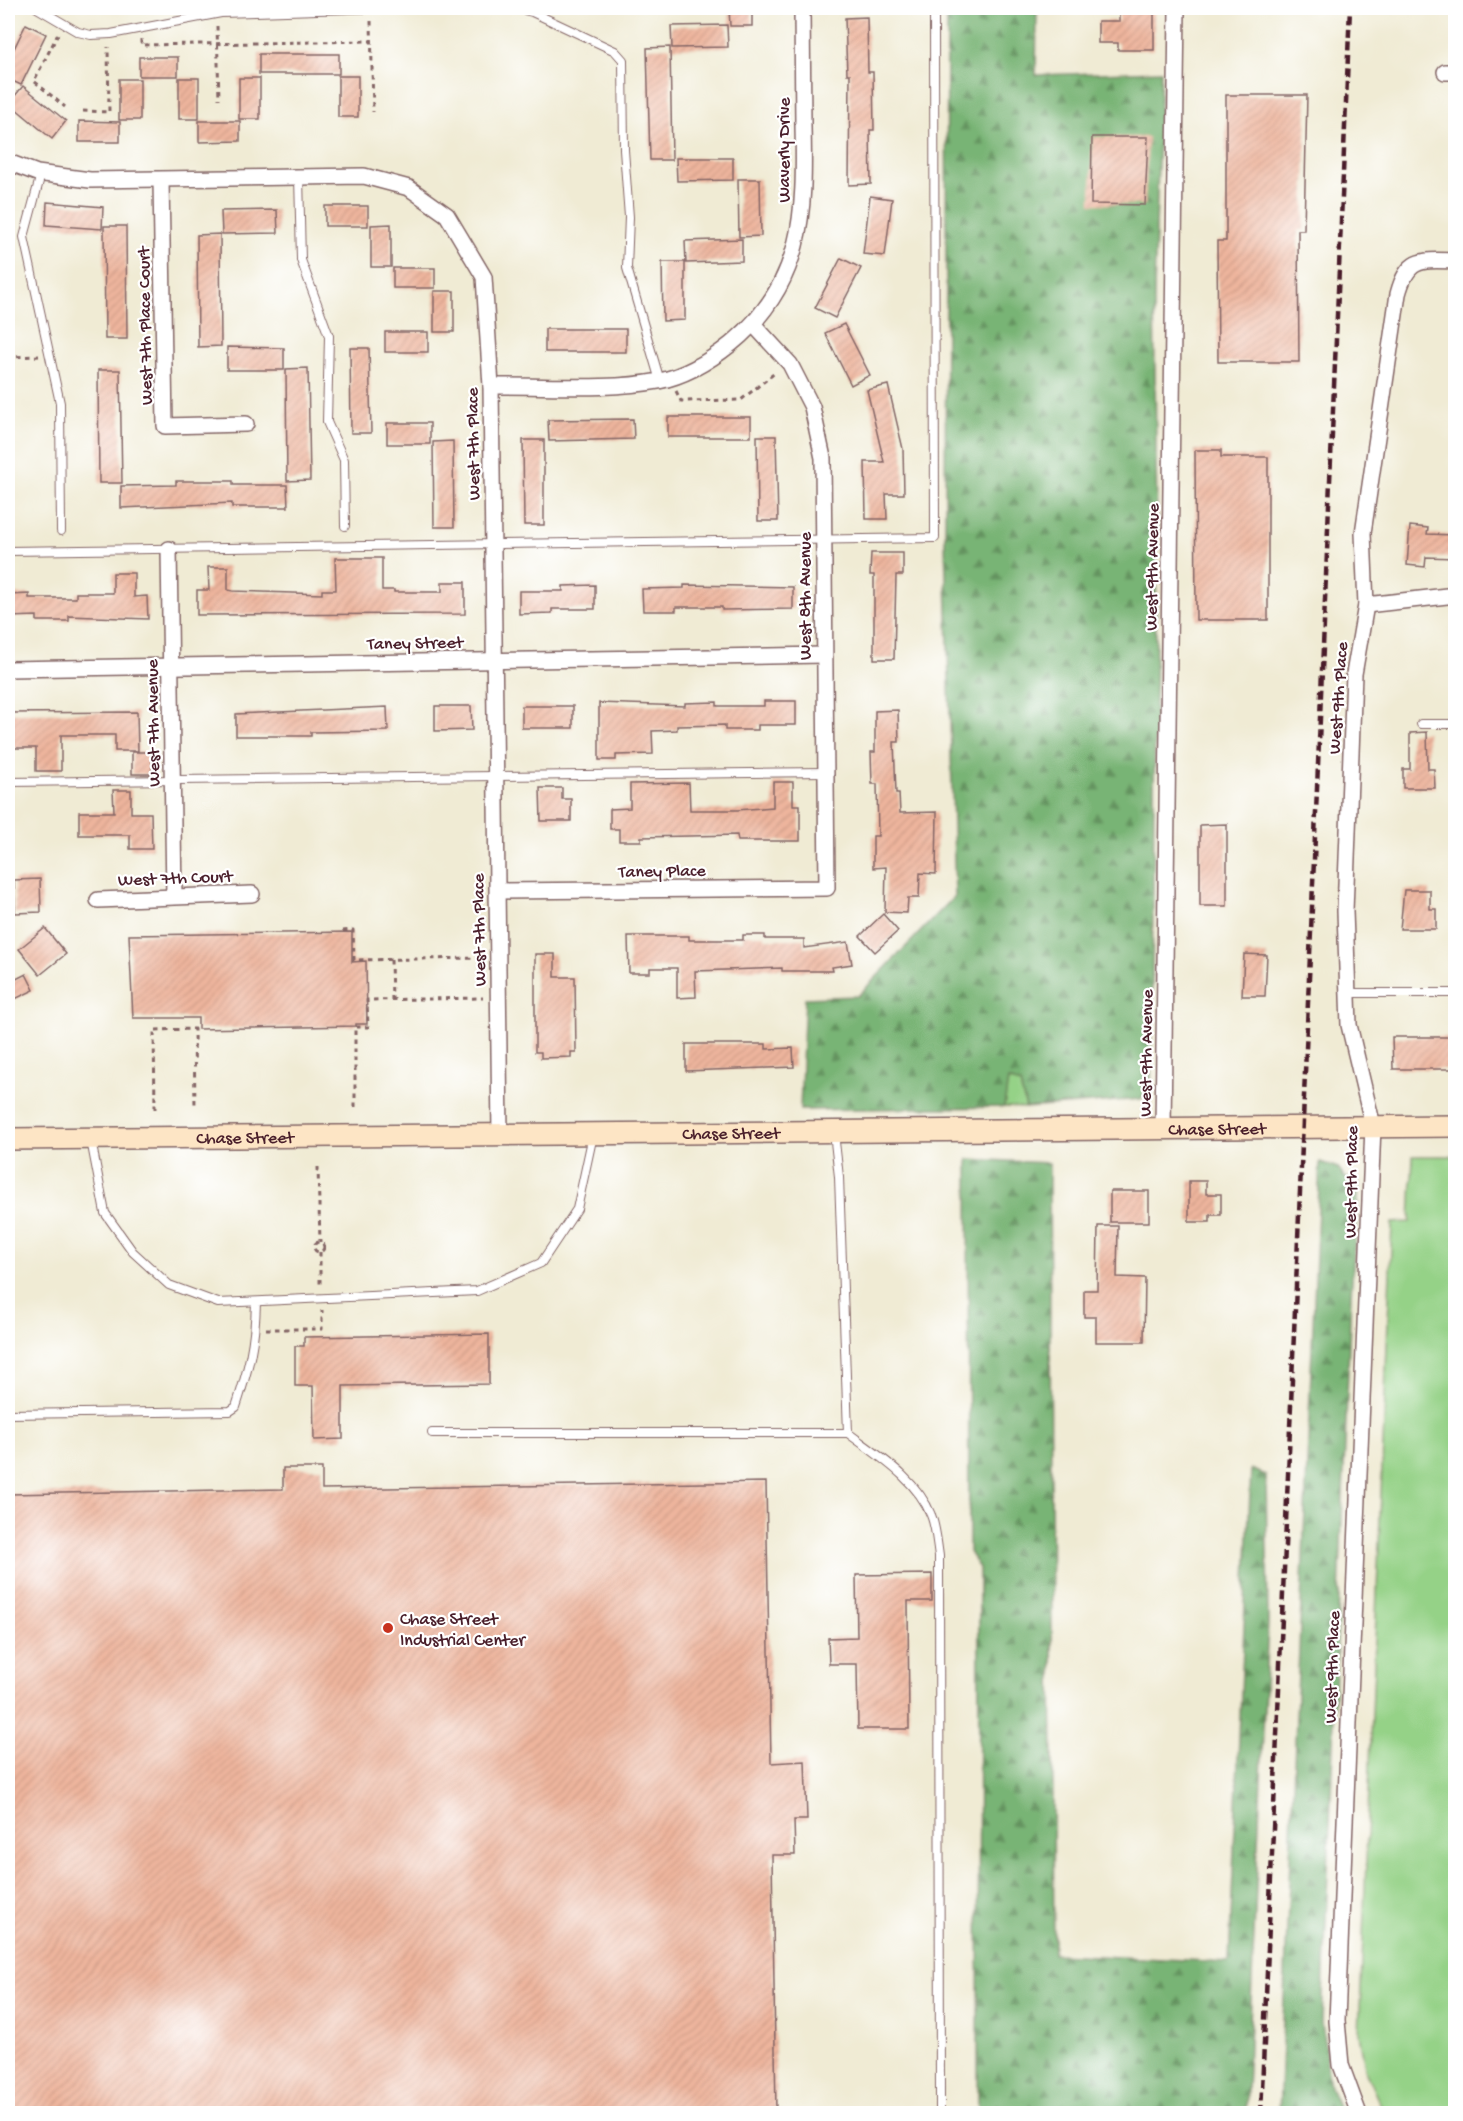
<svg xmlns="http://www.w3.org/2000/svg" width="1463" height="2121" viewBox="0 0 1463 2121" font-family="'Gochi Hand',sans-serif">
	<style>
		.grass { fill: #95d287; stroke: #707859; stroke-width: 1.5 }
		.forest { fill: url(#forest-firs); stroke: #616a50; stroke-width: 1.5 }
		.building { fill: url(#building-hatch) }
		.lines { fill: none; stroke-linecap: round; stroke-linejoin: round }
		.lane-casing { stroke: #846666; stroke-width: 10 }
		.street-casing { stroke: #846666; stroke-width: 18 }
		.secondary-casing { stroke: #846666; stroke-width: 24 }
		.path { stroke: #846666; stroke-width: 3; stroke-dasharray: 4.5 4.5; stroke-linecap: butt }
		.lane { stroke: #fff; stroke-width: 8 }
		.street { stroke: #fff; stroke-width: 15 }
		.secondary { stroke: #fde5c5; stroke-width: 21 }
		.rail { stroke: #4a1f2b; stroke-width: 4.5; stroke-dasharray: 9 4.5; stroke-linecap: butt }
		.poi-dot { fill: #c8321e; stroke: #fff; stroke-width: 2 }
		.labels { text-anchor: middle; stroke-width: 4.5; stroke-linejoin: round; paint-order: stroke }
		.street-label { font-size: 18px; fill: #4a1f2b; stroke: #fff }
		.poi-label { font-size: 18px; fill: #4a1f2b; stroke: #fff; text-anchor: start }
	</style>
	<defs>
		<pattern id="forest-firs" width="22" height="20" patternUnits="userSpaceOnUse" patternTransform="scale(1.5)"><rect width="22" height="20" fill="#78b474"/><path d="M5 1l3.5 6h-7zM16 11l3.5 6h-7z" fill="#64925f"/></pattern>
		<pattern id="building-hatch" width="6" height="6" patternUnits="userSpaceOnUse" patternTransform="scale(1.5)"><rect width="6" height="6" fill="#eeb59d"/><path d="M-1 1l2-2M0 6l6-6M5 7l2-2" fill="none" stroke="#ce9b87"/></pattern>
	</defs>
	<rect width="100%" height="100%" fill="#fff"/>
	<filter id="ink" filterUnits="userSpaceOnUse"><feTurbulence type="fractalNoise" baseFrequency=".0167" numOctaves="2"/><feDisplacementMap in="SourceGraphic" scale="12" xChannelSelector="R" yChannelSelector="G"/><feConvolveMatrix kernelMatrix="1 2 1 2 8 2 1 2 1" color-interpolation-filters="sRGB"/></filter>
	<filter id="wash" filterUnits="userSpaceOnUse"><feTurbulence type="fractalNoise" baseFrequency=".008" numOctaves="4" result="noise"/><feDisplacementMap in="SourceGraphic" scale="24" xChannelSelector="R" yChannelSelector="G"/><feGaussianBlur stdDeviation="1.35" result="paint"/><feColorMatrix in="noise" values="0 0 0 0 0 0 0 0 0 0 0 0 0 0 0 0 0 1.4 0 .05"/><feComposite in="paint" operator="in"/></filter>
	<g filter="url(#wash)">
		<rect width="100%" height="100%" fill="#f0ebd4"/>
		<g class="grass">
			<polygon points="1007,1080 1020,1084 1026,1108 1004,1107"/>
			<polygon points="1413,1156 1456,1156 1455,2114 1384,2113 1366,2073 1359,2034 1392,1223 1410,1222"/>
		</g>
		<g class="forest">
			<polygon points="947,8 1037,8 1036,75 1161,71 1154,292 1157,528 1151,1084 1141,1099 1026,1108 1020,1084 1008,1080 1004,1107 800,1110 805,998 858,996 955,896 945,541"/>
			<polygon points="968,1159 1049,1163 1054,1954 1229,1962 1251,1469 1266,1475 1268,1621 1246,2113 1065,2114 1063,2109 1061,2113 978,2113 979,1568 969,1552"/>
			<polygon points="1320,1162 1338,1168 1344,1177 1359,1182 1351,1295 1322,2022 1330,2088 1341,2113 1279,2114"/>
		</g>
		<g id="blocks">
			<g class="building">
				<polygon points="729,8 752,8 752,26 730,26"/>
				<polygon points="1119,10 1154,10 1154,50 1118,50 1118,43 1098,43 1098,21 1119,21"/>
				<polygon points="867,17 868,72 873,72 874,130 870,130 871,184 849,185 850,74 847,74 845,18"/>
				<polygon points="26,24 46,34 21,85 8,79 8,61"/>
				<polygon points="727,25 728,47 672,48 671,26"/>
				<polygon points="670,47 672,160 650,160 647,48"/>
				<rect x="259" y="54" width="80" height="20"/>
				<rect x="139" y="57" width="39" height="19"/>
				<rect x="338" y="76" width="20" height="41"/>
				<rect x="179" y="78" width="20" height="41"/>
				<rect x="239" y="78" width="21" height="41"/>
				<rect x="119" y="79" width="21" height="41"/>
				<polygon points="23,86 66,121 52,139 9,103"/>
				<polygon points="1226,95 1307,95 1304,230 1298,230 1299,362 1218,362 1217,241 1226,241"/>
				<polygon points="79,121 120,122 120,142 79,142"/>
				<polygon points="199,121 240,121 240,141 199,142"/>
				<polygon points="1092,137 1148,137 1145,205 1091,204"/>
				<polygon points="676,158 733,158 733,180 677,181"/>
				<polygon points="738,179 760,179 761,236 739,237"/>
				<polygon points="870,196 892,199 885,256 863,254"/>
				<polygon points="47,202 103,207 102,229 46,225"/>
				<rect x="325" y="206" width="43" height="20"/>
				<polygon points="277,210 278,233 222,234 221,211"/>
				<polygon points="391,224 391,267 371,267 371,225"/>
				<polygon points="104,226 126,226 127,339 105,339"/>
				<polygon points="220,234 221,346 198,347 197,235"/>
				<polygon points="742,239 742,261 686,263 685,241"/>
				<polygon points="841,258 861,268 835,318 815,308"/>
				<polygon points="662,262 685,262 685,320 663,321"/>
				<rect x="393" y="268" width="42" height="20"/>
				<rect x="434" y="291" width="20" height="41"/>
				<polygon points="844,324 870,375 851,385 825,333"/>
				<rect x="545" y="329" width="81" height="23"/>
				<rect x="385" y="332" width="43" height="20"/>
				<polygon points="227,347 284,348 284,370 227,370"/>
				<polygon points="350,348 369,348 371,433 351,433"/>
				<polygon points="308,368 310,480 287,481 286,369"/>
				<polygon points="98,370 120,370 122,483 99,483"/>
				<polygon points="888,385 903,449 904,494 886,494 887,519 866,519 865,462 884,462 867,390"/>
				<rect x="668" y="417" width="83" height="20"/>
				<polygon points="633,419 634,439 549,441 548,420"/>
				<rect x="387" y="423" width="43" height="21"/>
				<polygon points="757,436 776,436 778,521 758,521"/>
				<polygon points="523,440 544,440 544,525 524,525"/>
				<polygon points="453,441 454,527 434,527 433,442"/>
				<polygon points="1195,450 1221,450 1221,457 1268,457 1268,620 1196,620"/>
				<polygon points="176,481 233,481 233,485 287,485 288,507 232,507 232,503 121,508 121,486 176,485"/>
				<polygon points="1410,526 1428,528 1427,534 1455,535 1455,558 1426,557 1425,567 1407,565"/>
				<polygon points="871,553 903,553 903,575 896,575 894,659 874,659 874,575 870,575"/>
				<polygon points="335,558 382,558 382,590 394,590 394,592 442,592 442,582 465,582 465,614 197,615 197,590 209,590 208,567 228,567 228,590 233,591 322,594 322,590 336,590"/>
				<polygon points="113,573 134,573 134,597 147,596 148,619 69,616 69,621 37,621 37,616 8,617 8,595 29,594 29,598 76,598 76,593 113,593"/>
				<polygon points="595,585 595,609 552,609 552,613 519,614 519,591 563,591 563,586"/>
				<polygon points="684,585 793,587 793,609 722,610 722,607 676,607 676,611 643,611 642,589 684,588"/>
				<polygon points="764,701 796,701 796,725 758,725 758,730 725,730 725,725 677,726 677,730 652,731 653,754 616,755 616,760 599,760 599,703 685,706 685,703 717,702 717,706 764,706"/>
				<polygon points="435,706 471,706 472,730 435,731"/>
				<rect x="522" y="706" width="51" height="22"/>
				<polygon points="387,707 388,731 311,732 311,736 236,736 236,714"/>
				<polygon points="898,710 899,742 894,742 896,793 899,793 900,813 937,812 936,874 920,873 919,898 908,898 907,913 885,912 886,867 873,868 873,836 878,836 877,784 872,784 871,752 875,752 875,711"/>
				<polygon points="137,712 138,751 115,751 115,735 61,735 61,771 36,771 36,748 8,748 8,713"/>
				<polygon points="1427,732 1428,769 1434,769 1435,788 1403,788 1403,769 1410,769 1410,733"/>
				<rect x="132" y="752" width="20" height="22"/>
				<polygon points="773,782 793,782 793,805 800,805 800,841 738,841 737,835 641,837 641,841 619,841 619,829 610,829 610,809 630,808 630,784 689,783 690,810 737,810 773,807"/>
				<polygon points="540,788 562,788 562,799 571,799 571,821 541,821"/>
				<polygon points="113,790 131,790 131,813 151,813 152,849 130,849 130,835 79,835 79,812 114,812"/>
				<polygon points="1227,824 1227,906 1200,906 1200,825"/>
				<polygon points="40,879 41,912 15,913 14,880"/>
				<polygon points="1404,890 1430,890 1430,909 1436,909 1436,929 1400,929"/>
				<polygon points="883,914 898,931 875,952 860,936"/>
				<polygon points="45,928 66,954 40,975 19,949"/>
				<polygon points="352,932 352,962 366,961 367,1024 356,1024 356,1026 198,1029 198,1018 133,1018 129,935"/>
				<polygon points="743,935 765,935 765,939 804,939 804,948 848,942 852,964 832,967 833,971 782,971 782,968 695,971 696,997 677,998 677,968 650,968 650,973 629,973 628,936 689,936 689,940 743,940"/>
				<polygon points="535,954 555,954 555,977 575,977 576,1052 571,1052 571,1057 541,1058 541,1052 535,1052"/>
				<polygon points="1244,954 1267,955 1265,996 1242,996"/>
				<polygon points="26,974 34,990 15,999 8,983"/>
				<polygon points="1392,1037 1455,1037 1455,1069 1393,1069"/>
				<polygon points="686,1044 766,1044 766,1049 793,1048 794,1067 686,1071"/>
				<polygon points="1189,1181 1206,1181 1206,1194 1221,1194 1221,1215 1210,1215 1210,1222 1189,1222"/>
				<rect x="1110" y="1191" width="39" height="31"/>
				<polygon points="1098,1226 1118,1226 1117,1277 1145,1278 1144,1342 1096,1342 1096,1317 1084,1317 1084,1290 1097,1290"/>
				<polygon points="489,1334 489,1384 343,1386 343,1439 314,1440 313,1386 295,1386 295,1346 304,1346 304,1337"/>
				<polygon points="283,1468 322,1468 322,1489 766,1482 771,1763 805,1761 807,1820 794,1820 795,1855 772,1855 776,2114 8,2114 8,1494 283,1489"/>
				<polygon points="932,1574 932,1601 908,1601 909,1729 858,1729 857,1664 829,1664 828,1638 857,1637 856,1575"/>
			</g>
		</g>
	</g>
	<g filter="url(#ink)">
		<use href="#blocks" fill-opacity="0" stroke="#846666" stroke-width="1.5"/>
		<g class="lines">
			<g class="lane-casing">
				<g id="lane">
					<polyline points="37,8 78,32 91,35 111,34 221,13 381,8"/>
					<polyline points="516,8 532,12 615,51 623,60 624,150 629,217 627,268 660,381"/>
					<polyline points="41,174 24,237 60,403 61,531"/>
					<polyline points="299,176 301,260 329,336 327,422 344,460 345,526"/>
					<polyline points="8,551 935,538 934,8"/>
					<polyline points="1421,724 1456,724"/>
					<polyline points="8,782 826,772"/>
					<polyline points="1346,993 1456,993"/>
					<path d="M834,1133l5,44 9,256c29,22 69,46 83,82 5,12 6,28 8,41l1,558"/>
					<polyline points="91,1140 105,1213 133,1252 169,1285 218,1303 477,1291 541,1263 577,1209 593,1135"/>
					<path d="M8,1414l222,-3 6,-4c13,-40 19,-63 20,-105"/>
					<polyline points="432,1433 848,1433"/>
				</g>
			</g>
			<g class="street-casing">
				<g id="street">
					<polyline points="1445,72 1456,72"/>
					<polyline points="8,162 37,173 90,180 364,176 409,188 447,215 484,277 491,386 500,1135"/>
					<polyline points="161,180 165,426 246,424"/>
					<path d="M491,386c55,-1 114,5 168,-5 26,-5 52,-21 72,-37 73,-60 74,-131 72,-218 0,-40 -1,-79 -1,-118"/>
					<polyline points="169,549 174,896"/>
					<polyline points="1366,605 1456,595"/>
					<polyline points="8,669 824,655"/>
					<polyline points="498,891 827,888 823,458 812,407 790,364 754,325"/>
					<polyline points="98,900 252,894"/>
					<polyline points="1163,1128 1177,8"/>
					<path d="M1359,2114l-18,-49 -4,-44 36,-895 -24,-101 -4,-114 9,-237 12,-69 -3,-72 35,-239c10,-37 23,-34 58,-33"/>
				</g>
			</g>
			<g class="secondary-casing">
				<g id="secondary">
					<path id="s1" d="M8,1139l1448,-13"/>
				</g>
			</g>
			<g class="path">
				<polyline points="371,21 373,112"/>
				<polyline points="217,26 219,99"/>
				<polyline points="58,34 34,81 65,107"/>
				<polyline points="141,39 141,45 371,41"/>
				<polyline points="83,111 109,112 108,47"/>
				<polyline points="8,357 39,356"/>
				<polyline points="676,391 681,401 741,400 776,372"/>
				<polyline points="343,931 353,930 354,960 481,958"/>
				<polyline points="391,960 392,1000"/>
				<polyline points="355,1107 355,1027 368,1027 367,1000 483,998"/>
				<polyline points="155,1109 154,1030 194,1029 195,1108"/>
				<polyline points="318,1167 320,1242"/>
				<circle cx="319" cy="1247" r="5"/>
				<polyline points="320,1252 320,1286"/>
				<polyline points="266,1329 322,1329 322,1310"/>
			</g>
			<use href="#lane" class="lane"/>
			<use href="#street" class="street"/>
			<use href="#secondary" class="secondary"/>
			<polyline class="rail" points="1261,2114 1350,8"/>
		</g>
	</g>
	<circle class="poi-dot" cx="388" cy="1628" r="6"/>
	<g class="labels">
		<g class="street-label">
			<text transform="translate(783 150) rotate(-90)" y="6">Waverly Drive</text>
			<text transform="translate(144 326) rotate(-91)" y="6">West 7th Place Court</text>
			<text transform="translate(472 444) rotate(-91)" y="6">West 7th Place</text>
			<text transform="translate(1151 567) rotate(-89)" y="6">West 9th Avenue</text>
			<text transform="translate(804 596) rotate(-90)" y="6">West 8th Avenue</text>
			<text transform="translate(415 642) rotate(-1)" y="6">Taney Street</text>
			<text transform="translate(1337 698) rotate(-86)" y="6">West 9th Place</text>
			<text transform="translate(152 723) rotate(-91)" y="6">West 7th Avenue</text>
			<text transform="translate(662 870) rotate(-1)" y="6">Taney Place</text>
			<text transform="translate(175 877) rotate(-2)" y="6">West 7th Court</text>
			<text transform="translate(478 930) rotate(-91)" y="6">West 7th Place</text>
			<text transform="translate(1145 1053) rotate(-89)" y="6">West 9th Avenue</text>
			<text dy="6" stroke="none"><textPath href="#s1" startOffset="1209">Chase Street</textPath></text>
			<text dy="6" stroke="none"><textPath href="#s1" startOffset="723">Chase Street</textPath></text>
			<text dy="6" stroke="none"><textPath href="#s1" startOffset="237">Chase Street</textPath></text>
			<text transform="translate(1350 1182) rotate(-89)" y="6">West 9th Place</text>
			<text transform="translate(1331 1667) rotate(-88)" y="6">West 9th Place</text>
		</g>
		<g class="poi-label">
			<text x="400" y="1624">Chase Street<tspan x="400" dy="21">Industrial Center</tspan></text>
		</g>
	</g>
	<rect width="1463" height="2121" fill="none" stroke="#fff" stroke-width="30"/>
</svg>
